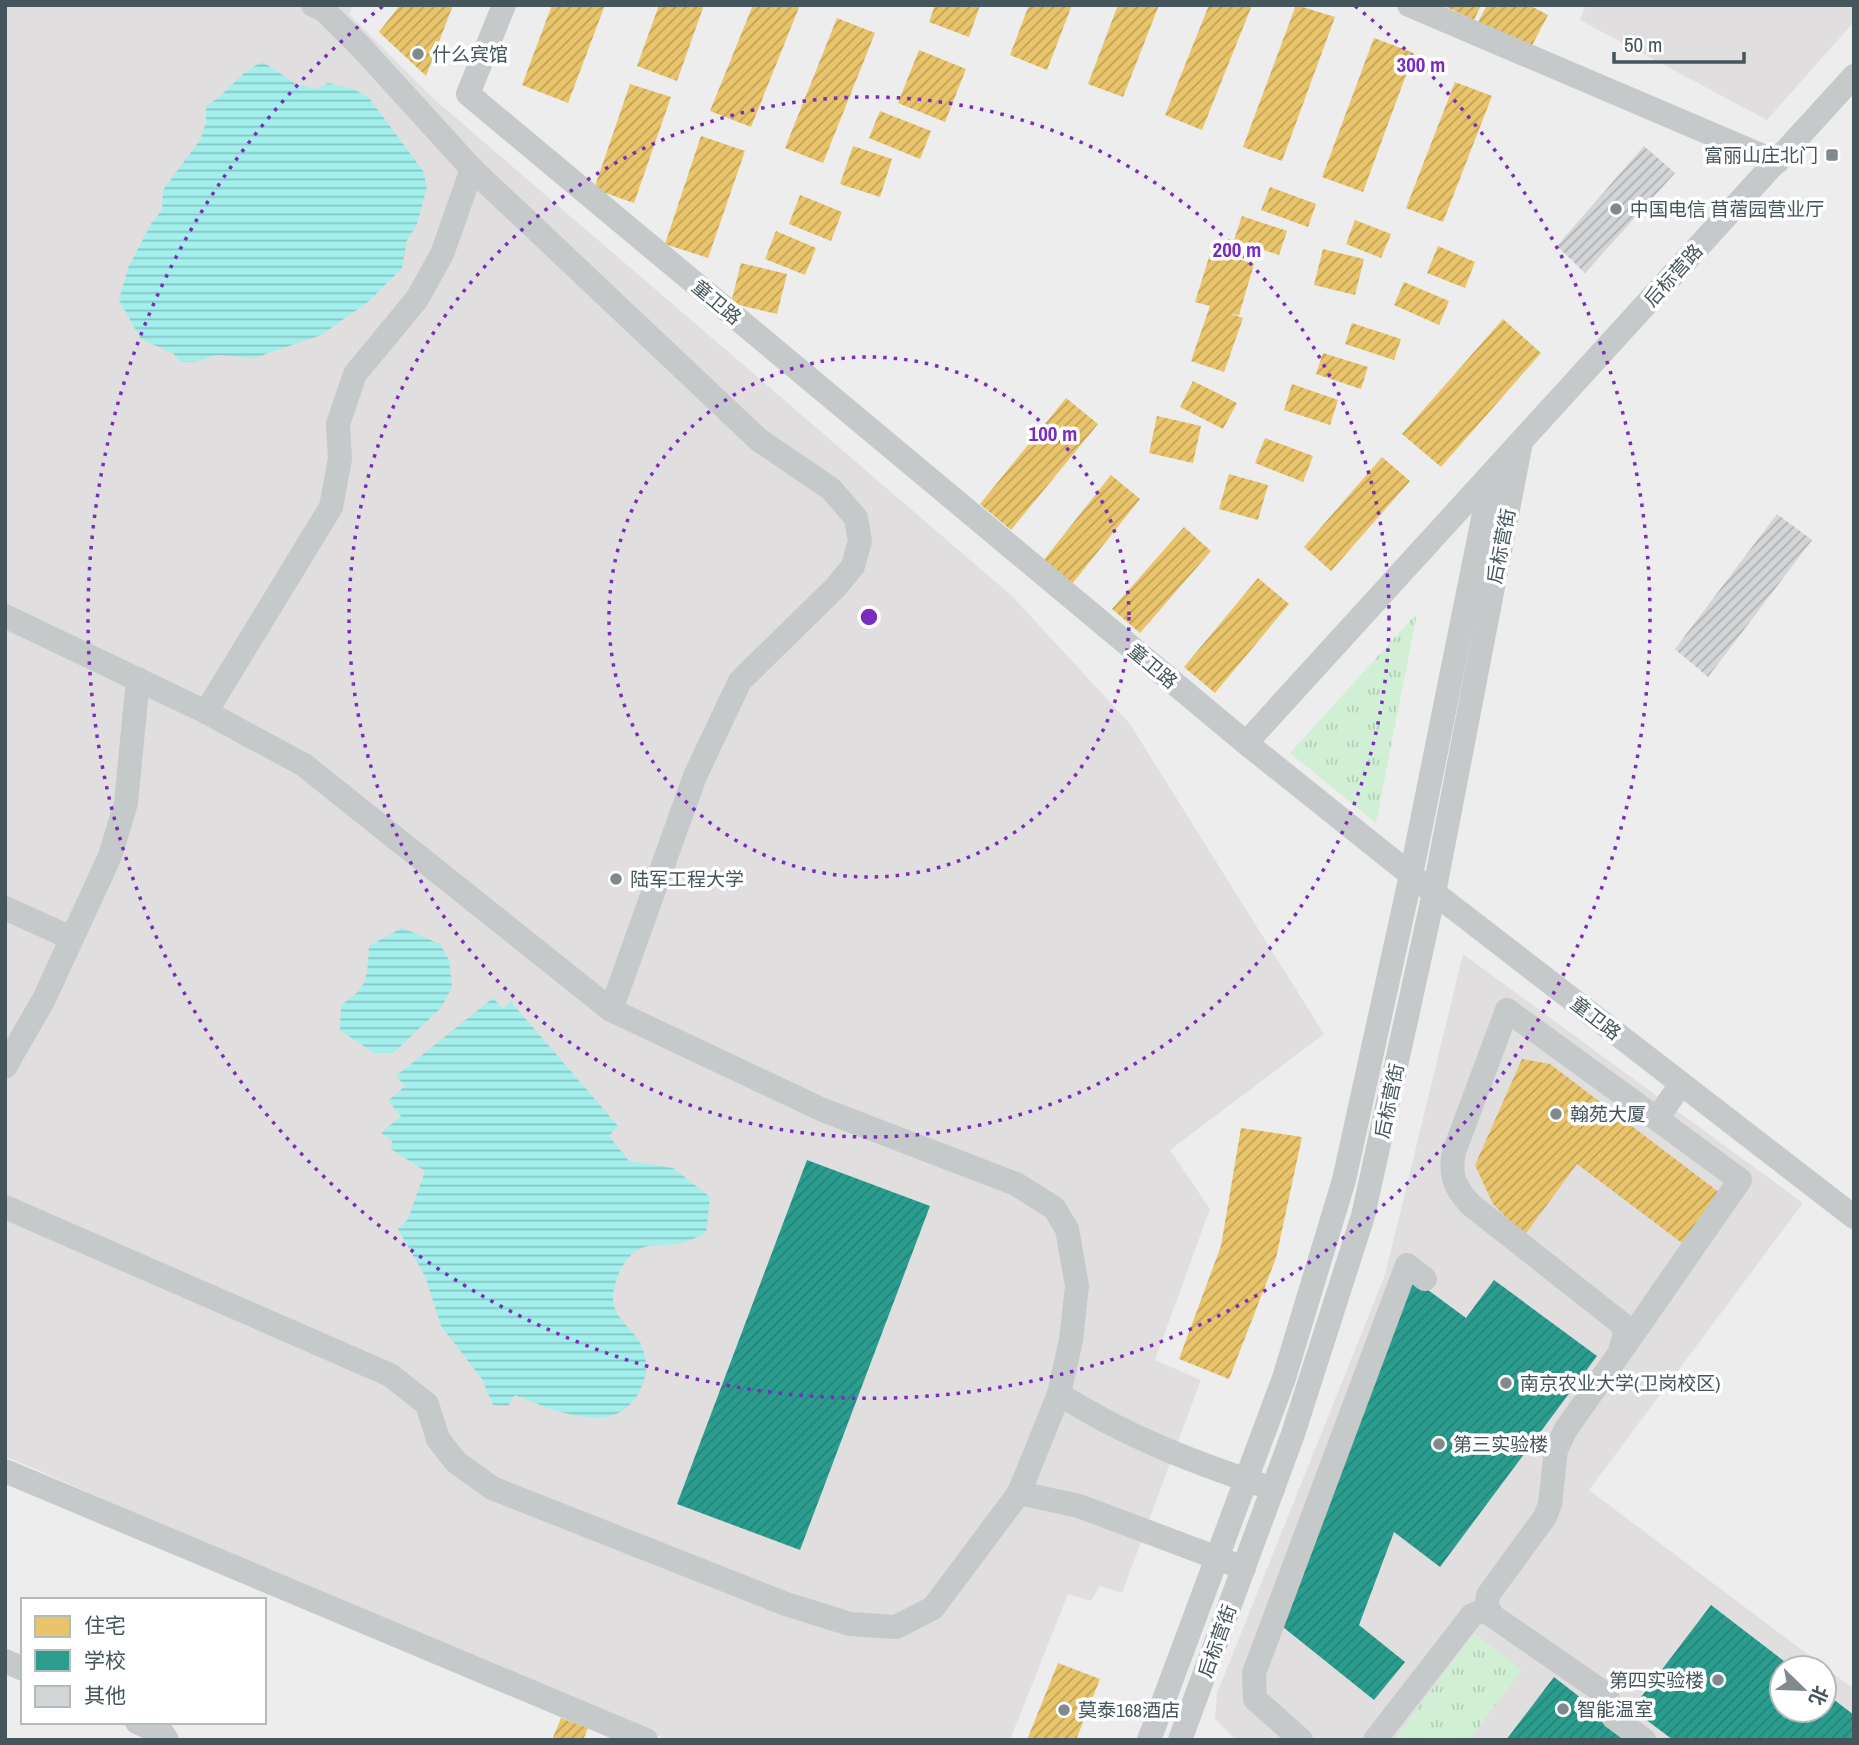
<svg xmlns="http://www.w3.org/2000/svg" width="1859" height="1745" viewBox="0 0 1859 1745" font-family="'Archivo Narrow','Noto Sans SC',sans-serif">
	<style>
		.education { fill: #e0dedf; fill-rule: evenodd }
		.grass { fill: url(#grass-tufts) }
		.water { fill: url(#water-rules) }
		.homes { fill: url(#homes-hatch) }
		.schools { fill: url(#schools-hatch) }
		.building { fill: url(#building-hatch) }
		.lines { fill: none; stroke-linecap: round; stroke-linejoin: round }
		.minor { stroke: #c5c9ca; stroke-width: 24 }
		.ring { fill: none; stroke: #7b2cbf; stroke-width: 3.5; stroke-dasharray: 3.5 7 }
		.poi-dot { fill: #808a8e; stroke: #fff; stroke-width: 2.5 }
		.labels { text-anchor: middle; stroke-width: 7; stroke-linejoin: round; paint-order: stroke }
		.poi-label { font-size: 19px; fill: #44555b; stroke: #fff; text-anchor: start }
		.street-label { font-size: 19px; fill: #44555b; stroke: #fff }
		.centre { fill: #7b2cbf; stroke: #fff; stroke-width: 3.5 }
		.ring-label { font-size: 21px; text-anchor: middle; font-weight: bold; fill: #7b2cbf; stroke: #fff; stroke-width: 7; stroke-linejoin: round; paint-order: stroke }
	</style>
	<defs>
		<pattern id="grass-tufts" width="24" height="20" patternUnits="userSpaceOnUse" patternTransform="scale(1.75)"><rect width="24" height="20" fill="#d0efd4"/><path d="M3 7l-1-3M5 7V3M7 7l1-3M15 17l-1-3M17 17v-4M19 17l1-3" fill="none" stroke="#b4cfb8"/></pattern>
		<pattern id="water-rules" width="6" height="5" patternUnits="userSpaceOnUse" patternTransform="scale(1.75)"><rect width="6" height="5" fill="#a2efec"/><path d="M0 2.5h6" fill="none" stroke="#86c4c2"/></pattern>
		<pattern id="homes-hatch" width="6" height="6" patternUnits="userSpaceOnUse" patternTransform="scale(1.75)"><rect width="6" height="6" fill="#e9c46a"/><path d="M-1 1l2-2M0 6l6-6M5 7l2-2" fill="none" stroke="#bea25a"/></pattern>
		<pattern id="schools-hatch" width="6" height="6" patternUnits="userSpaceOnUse" patternTransform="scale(1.75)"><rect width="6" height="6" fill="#2a9d8f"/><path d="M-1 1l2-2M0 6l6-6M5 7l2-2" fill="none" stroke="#268378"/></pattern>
		<pattern id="building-hatch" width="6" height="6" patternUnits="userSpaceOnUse" patternTransform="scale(1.75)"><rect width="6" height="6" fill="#d4d5d6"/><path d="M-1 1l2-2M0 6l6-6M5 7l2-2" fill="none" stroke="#aeb0b1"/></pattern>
	</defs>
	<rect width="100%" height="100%" fill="#eeeded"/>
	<g class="education">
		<polygon points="5,5 353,5 349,14 434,99 1012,596 1130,724 1324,1034 1170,1150 1210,1209 1155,1360 1201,1380 1122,1593 1100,1586 1091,1601 1068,1594 1010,1740 668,1740 386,1623 5,1456"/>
		<polygon points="1586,5 1854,5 1854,22 1767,120 1580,20"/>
		<path d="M1463,954l340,249 -214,287 265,199v51h-618l-21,-21 2,-26 168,-418zM1782,1668h42v42h-42z"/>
	</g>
	<g class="grass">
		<polygon points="1417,613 1376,823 1290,753"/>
		<polygon points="1474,1633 1522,1670 1469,1740 1394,1740"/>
	</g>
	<g class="water">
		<path d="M263,62l33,22 20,5 12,-6 26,6 15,9 54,73 4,16 -10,37 -10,16 -5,28 -34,34 -47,33 -67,23 -37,-3 -22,7h-14l-7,-8 -33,-15 -22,-39 9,-32 24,-46 10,-12 1,-20 37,-50 6,-17v-17c24,-14 32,-34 57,-44z"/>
		<path d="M402,928l38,16 9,16 3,27 -11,21 -48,45h-19l-34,-23 1,-25c28,-17 26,-29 28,-59z"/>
		<path d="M493,998l10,11 8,-7 107,124 -9,10 20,25 44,7 37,29 -4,36c-8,3 -16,8 -25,10 -17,4 -36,-2 -50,12 -11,11 -18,30 -18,44 1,22 24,31 30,50 5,16 4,26 -3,41 -24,50 -86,20 -125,5l-7,11 -15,-1 -11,-26 -41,-53 -16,-50 -27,-47 10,-10 17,-48 -34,-22 1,-8 -11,-8 20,-17 -13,-15 17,-15 -9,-10z"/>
	</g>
	<g class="homes">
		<polygon points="400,5 453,5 426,76 379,32"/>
		<polygon points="552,5 605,5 568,103 522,85"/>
		<polygon points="659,5 704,5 677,81 637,66"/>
		<polygon points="753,5 800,5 751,127 710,111"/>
		<polygon points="935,5 980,5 969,37 929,22"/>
		<polygon points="1029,5 1072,5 1047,70 1010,55"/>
		<polygon points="1118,5 1159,5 1123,97 1088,84"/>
		<polygon points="1209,5 1252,5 1202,130 1165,115"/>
		<polygon points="1296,5 1335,17 1282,161 1243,147"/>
		<polygon points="1442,5 1481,5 1474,20"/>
		<polygon points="1487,5 1529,5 1548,15 1529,51 1477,24"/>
		<polygon points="837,18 875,33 823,163 785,148"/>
		<polygon points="1374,38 1414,53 1363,192 1322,177"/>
		<polygon points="919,50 966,69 945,122 898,103"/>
		<polygon points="1455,82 1492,96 1443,222 1406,208"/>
		<polygon points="630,84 671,97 634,203 594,189"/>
		<polygon points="880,111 931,131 920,159 869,138"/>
		<polygon points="701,136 745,151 708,258 665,244"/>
		<polygon points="853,146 892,159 880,197 840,184"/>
		<polygon points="1270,187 1316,204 1308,227 1261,210"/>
		<polygon points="800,195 842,212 831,241 789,224"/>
		<polygon points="1242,216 1287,231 1279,255 1234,240"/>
		<polygon points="1355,220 1391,234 1381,258 1346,244"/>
		<polygon points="776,231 816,248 805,275 765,259"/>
		<polygon points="1438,246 1475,262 1465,288 1427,273"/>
		<polygon points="1323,249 1364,259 1355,295 1314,285"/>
		<polygon points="1211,251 1254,264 1239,315 1231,314 1243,318 1224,372 1191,361 1210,306 1195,302"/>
		<polygon points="741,263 787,274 777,314 731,303"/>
		<polygon points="1404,282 1449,301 1439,325 1394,305"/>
		<polygon points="1503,319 1541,353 1441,467 1402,434"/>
		<polygon points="1352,323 1401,339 1394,360 1345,344"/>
		<polygon points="1323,353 1368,367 1361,389 1316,374"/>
		<polygon points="1193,381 1237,403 1223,429 1180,407"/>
		<polygon points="1292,384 1338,400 1330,425 1284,410"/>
		<polygon points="1066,398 1098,424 1011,530 980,504"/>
		<polygon points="1157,416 1201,426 1193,463 1149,453"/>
		<polygon points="1265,438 1313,456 1303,482 1255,463"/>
		<polygon points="1382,457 1410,481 1331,571 1304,547"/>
		<polygon points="1229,474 1268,485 1258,520 1219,509"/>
		<polygon points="1111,475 1140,499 1072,584 1043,561"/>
		<polygon points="1184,527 1211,551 1140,633 1112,609"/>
		<polygon points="1258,578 1289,604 1215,693 1184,667"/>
		<polygon points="1522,1059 1550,1064 1720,1193 1682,1243 1577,1164 1524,1236 1493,1204 1475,1165"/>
		<polygon points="1241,1128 1302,1137 1276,1258 1229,1379 1179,1359 1221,1246"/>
		<polygon points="1058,1663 1100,1679 1076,1740 1027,1740"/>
		<polygon points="561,1718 588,1728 583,1740 552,1740"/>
	</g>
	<g class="schools">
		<polygon points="807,1160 930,1206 800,1550 677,1504"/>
		<polygon points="1409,1276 1466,1318 1494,1280 1597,1356 1440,1567 1394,1532 1359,1625 1405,1662 1374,1700 1278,1623"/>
		<polygon points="1711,1605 1793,1668 1782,1668 1782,1710 1824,1710 1824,1692 1854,1715 1854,1740 1673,1740 1632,1709"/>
		<polygon points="1554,1677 1635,1740 1506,1740"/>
	</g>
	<g class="building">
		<polygon points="1644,146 1675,173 1585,273 1557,246"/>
		<polygon points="1777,514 1812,540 1708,677 1675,649"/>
	</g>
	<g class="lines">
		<g class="minor">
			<polyline points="313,5 324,10 361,47 472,169 759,440 831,489 856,518 860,541 853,566 836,587 740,681 695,776 611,1010"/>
			<polyline points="504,5 468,94 1246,743 1411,875 1854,1217"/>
			<polyline points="1409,5 1777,162"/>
			<path d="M5,616l201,96 98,53 307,245 212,100 193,74 38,24 13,21 10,57 -6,54 -12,54c69,44 137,69 214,95"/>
			<polyline points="206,712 331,507 340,459 338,424 355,374 417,299 442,254 472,169"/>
			<polyline points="1246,743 1854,76"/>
			<polyline points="5,908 71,938"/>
			<polyline points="5,1067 44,999 110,856 126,803 138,679"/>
			<polyline points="5,1207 390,1375 427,1404 438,1439 456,1462 492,1488 786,1604 850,1624 896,1627 933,1608 1019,1493 1079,1506 1244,1568"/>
			<polyline points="1622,1350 1740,1180 1657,1119 1681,1084"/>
			<polyline points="5,1471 646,1740"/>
			<polyline points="1019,1493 1059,1394"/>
			<path d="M1491,1613l-4,-8 1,-10 57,-78 5,-13 6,-54 10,-21 53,-75 6,-20 -3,-10 -151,-119c-16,-17 -22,-30 -17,-53l53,-142 150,109"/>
			<polyline points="5,1661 23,1669"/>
			<polyline points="137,1722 163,1734 167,1740"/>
			<polyline points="1149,1740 1284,1378 1344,1180 1411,875 1492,474"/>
			<polyline points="1180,1740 1293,1434 1363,1216 1434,893 1521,442"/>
			<polyline points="1301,1740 1255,1699 1254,1673 1407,1265 1425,1279"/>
			<polyline points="1375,1740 1472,1615 1484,1610 1607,1695 1613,1717 1644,1740"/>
		</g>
	</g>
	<g class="ring">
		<circle cx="869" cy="617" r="260"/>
		<circle cx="869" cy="617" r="520"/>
		<path d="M1355 6A781 781 0 1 1 383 6"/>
	</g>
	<g class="poi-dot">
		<circle cx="418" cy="54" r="7"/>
		<rect x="1825" y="148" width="14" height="14" rx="3.5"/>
		<circle cx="1616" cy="209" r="7"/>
		<circle cx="616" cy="879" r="7"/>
		<circle cx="1556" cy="1114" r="7"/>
		<circle cx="1506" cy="1383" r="7"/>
		<circle cx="1439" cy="1444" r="7"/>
		<circle cx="1718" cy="1680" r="7"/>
		<circle cx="1563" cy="1709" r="7"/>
		<circle cx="1064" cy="1710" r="7"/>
	</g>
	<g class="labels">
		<g class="poi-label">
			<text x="432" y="61">什么宾馆</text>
			<text x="1818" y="162" text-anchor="end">富丽山庄北门</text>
			<text x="1630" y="216">中国电信 苜蓿园营业厅</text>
			<text x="630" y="886">陆军工程大学</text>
			<text x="1570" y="1121">翰苑大厦</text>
			<text x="1520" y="1390">南京农业大学(卫岗校区)</text>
			<text x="1453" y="1451">第三实验楼</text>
			<text x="1704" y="1687" text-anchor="end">第四实验楼</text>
			<text x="1577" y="1716">智能温室</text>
			<text x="1078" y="1717">莫泰168酒店</text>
		</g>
		<g class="street-label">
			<text transform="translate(1673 275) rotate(-48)" y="7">后标营路</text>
			<text transform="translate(717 302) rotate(40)" y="7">童卫路</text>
			<text transform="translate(1501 546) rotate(-79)" y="7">后标营街</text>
			<text transform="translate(1153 666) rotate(40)" y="7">童卫路</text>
			<text transform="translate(1596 1018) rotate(38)" y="7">童卫路</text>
			<text transform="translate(1389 1101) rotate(-78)" y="7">后标营街</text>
			<text transform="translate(1217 1641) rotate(-70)" y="7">后标营街</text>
		</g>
	</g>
	<circle cx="869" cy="617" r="10" class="centre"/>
	<g class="ring-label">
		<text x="1421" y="72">300 m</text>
		<text x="1237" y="257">200 m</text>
		<text x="1053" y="441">100 m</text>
	</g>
	<rect width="1859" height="1745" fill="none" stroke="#44555b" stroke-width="14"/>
	<rect x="21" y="1598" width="245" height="126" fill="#ffffff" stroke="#b4bbbd" stroke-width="2"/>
	<rect x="35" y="1616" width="35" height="21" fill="#e9c46a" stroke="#b4bbbd" stroke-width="2"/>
	<text x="84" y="1633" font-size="21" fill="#44555b">住宅</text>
	<rect x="35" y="1650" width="35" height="21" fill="#2a9d8f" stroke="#b4bbbd" stroke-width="2"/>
	<text x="84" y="1668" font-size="21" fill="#44555b">学校</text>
	<rect x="35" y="1686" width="35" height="21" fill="#d4d5d6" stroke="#b4bbbd" stroke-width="2"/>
	<text x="84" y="1703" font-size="21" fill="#44555b">其他</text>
	<g transform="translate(1803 1689) rotate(113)"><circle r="33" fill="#ffffff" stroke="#b4bbbd" stroke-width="2"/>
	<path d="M0-5L12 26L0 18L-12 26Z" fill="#808a8e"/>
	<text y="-10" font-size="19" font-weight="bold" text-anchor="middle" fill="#44555b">北</text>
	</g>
	<path d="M1614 52v10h130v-10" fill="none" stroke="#44555b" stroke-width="3.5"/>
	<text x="1624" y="52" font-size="21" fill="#44555b" stroke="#ffffff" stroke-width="5" paint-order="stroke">50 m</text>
</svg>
